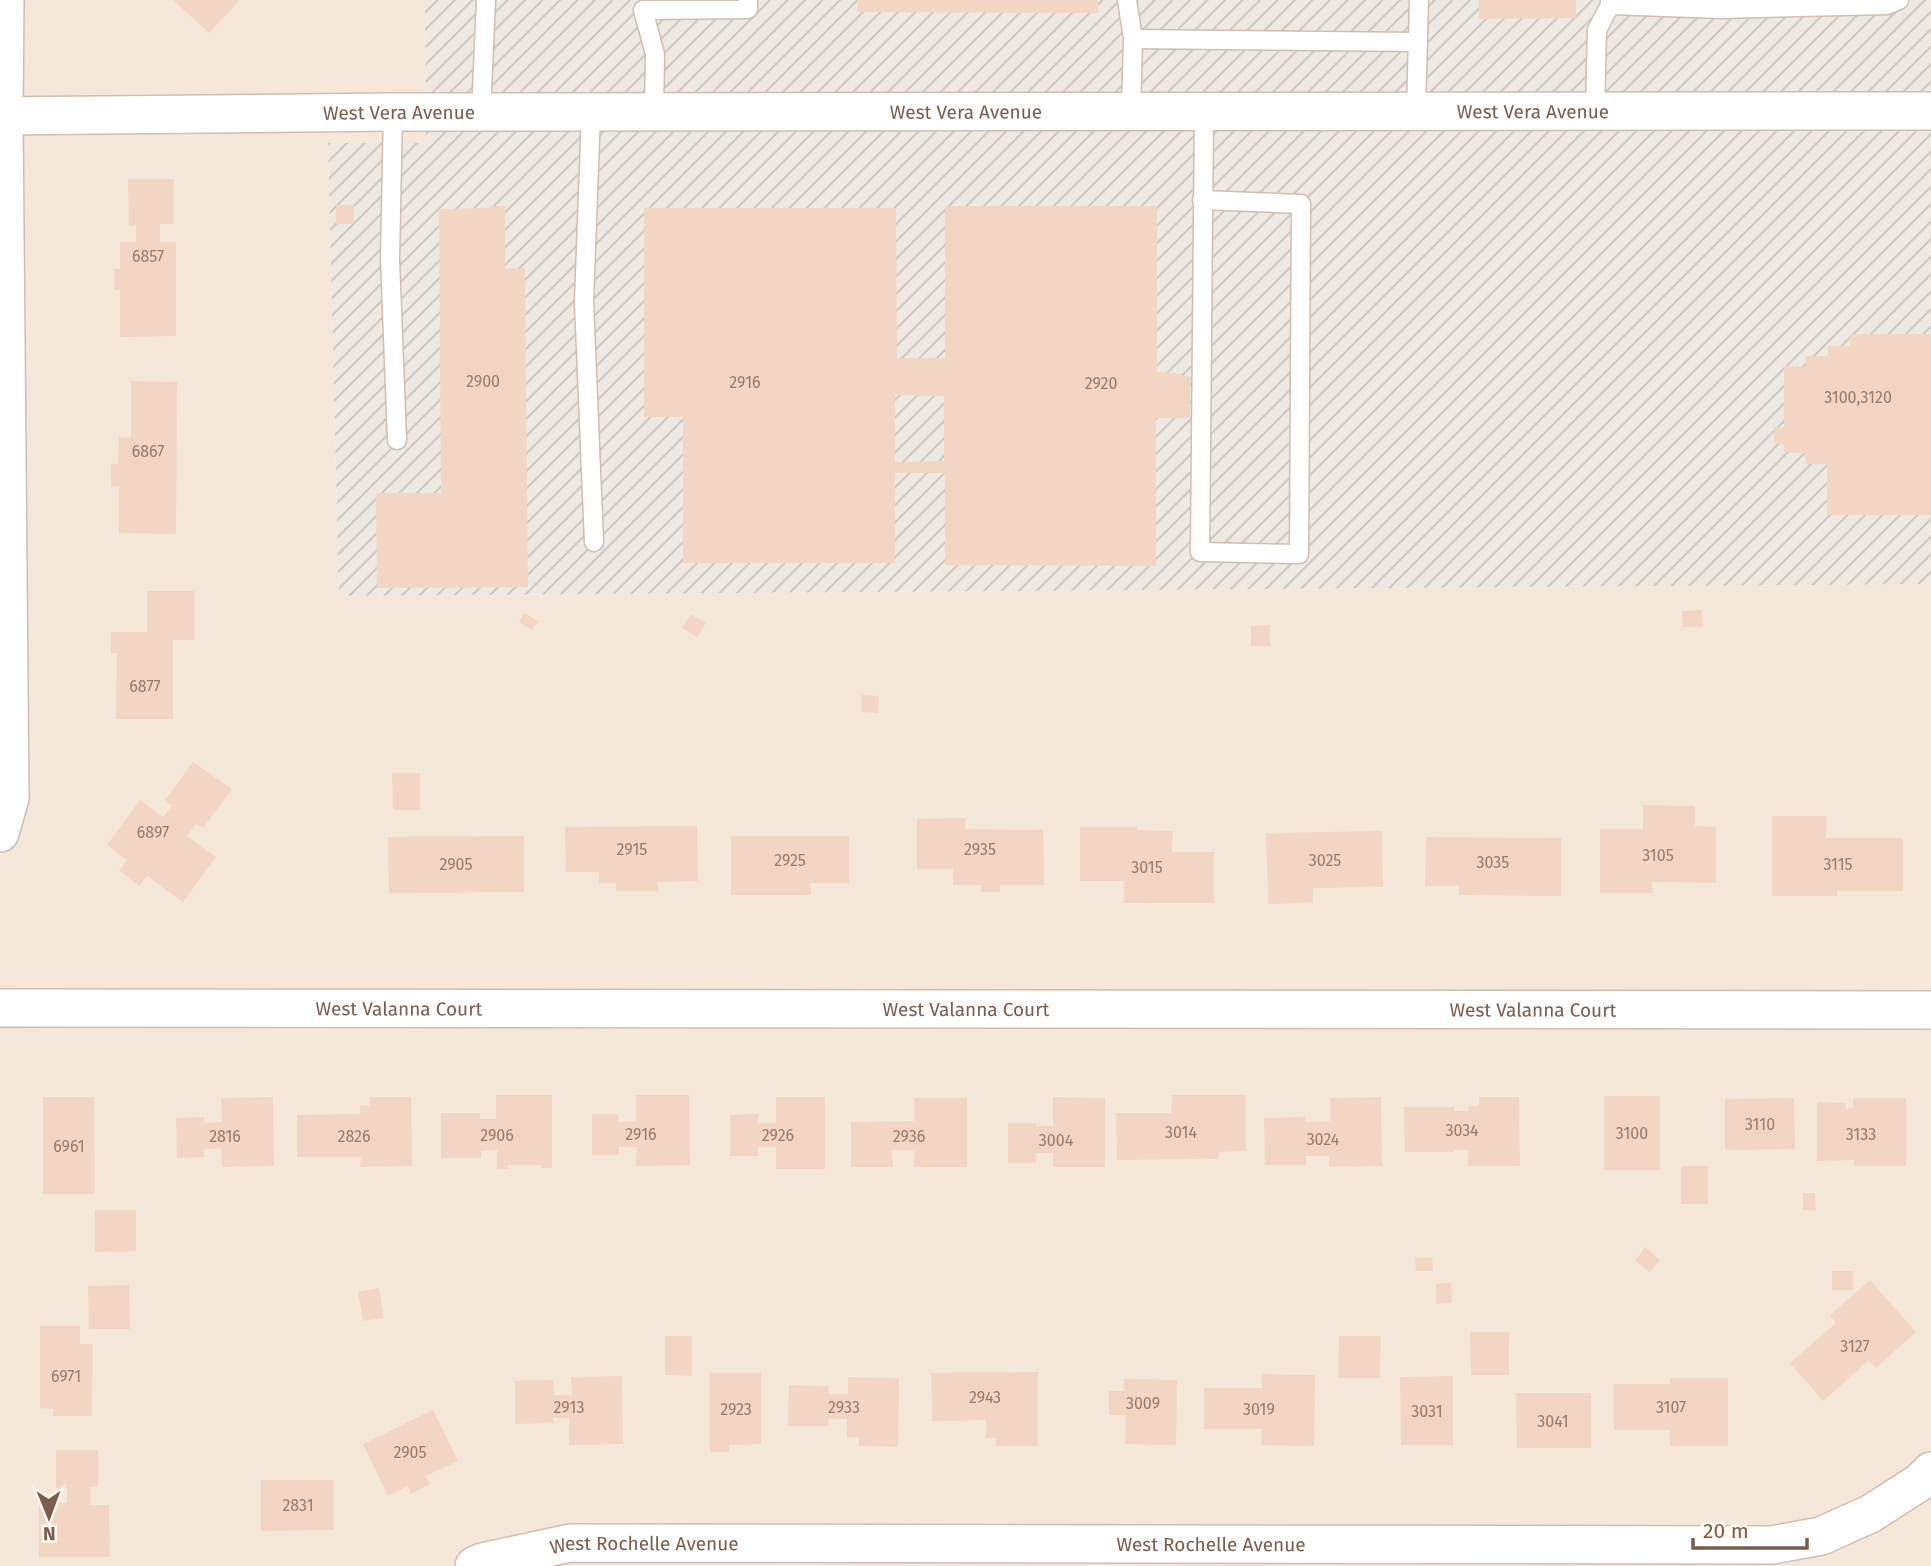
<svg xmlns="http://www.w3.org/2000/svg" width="1931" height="1566" viewBox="0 0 1931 1566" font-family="'Fira Sans',sans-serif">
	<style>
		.residential { fill: #f5e8da }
		.industrial { fill: url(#industrial-furrows) }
		.building { fill: #f3d5c3; fill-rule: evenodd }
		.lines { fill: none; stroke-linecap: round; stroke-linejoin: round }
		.service-casing { stroke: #d1beb0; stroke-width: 21 }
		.minor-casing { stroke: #d1beb0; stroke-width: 40 }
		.service { stroke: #fff; stroke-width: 18 }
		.minor { stroke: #fff; stroke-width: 37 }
		.labels { text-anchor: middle; stroke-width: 5; stroke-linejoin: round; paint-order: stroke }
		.number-label { font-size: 16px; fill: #987a6a }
		.street-label { font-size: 19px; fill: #7a5c4d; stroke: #fffaf3 }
	</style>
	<defs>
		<pattern id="industrial-furrows" width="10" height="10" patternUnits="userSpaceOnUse" patternTransform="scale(1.75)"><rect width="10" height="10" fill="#efe9e4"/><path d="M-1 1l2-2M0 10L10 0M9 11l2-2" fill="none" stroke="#c7c0bb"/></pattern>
	</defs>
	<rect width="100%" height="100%" fill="#fdf6ec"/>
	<polygon class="residential" points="0,0 425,0 426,143 328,143 339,596 1931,584 1931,1566 0,1566"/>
	<polygon class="industrial" points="425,0 1931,0 1931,584 339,596 328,143 426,143"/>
	<g class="building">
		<polygon points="173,0 240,0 209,33"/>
		<polygon points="857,0 1098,0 1098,13 857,12"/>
		<polygon points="1479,0 1576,0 1576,18 1479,19"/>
		<polygon points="128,179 174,179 174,224 160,224 160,242 176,242 176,336 120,337 120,289 114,290 114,269 120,269 120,242 136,242 136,225 129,226"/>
		<rect x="336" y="205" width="18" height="19"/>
		<polygon points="490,206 505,206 505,269 525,268 528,587 377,588 376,493 441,493 439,209 490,208"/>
		<path d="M945,206h212v166h14l19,5v41h-34v148l-211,-1v-92h-50v90h-212v-146h-39v-209h252l1,150h48zM895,395l49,1v65l-49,1z"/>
		<polygon points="1850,334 1931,334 1931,515 1827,515 1827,464 1806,464 1805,453 1784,452 1784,444 1774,444 1774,427 1784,427 1784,366 1806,367 1806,356 1828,356 1828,346 1850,346"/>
		<polygon points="131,381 177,382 176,534 119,533 119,487 111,487 111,464 118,464 119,437 131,438"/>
		<polygon points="147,591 194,591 194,640 173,640 173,719 116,719 117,653 111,653 111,632 147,632"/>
		<polygon points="1702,610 1703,627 1683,627 1682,611"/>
		<polygon points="524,613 538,621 532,630 519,622"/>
		<polygon points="691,614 706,623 697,637 682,628"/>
		<polygon points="1270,625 1270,646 1251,646 1251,626"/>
		<polygon points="862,695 879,696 878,713 862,712"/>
		<polygon points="193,762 232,789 203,828 196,824 187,836 216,857 183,902 147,876 139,886 119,870 127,860 107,845 140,800 163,817 172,806 165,800"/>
		<polygon points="392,773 420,773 420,810 393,810"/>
		<polygon points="1643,805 1695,806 1695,826 1716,827 1716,883 1652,882 1653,893 1600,893 1600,829 1643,829"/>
		<polygon points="1772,816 1826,816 1826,838 1903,838 1903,891 1837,891 1837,896 1772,896"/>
		<polygon points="966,818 965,829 1043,830 1044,885 1000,885 1000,892 981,892 981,885 953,885 953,869 917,869 917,819"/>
		<polygon points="697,826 698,881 658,882 658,891 616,891 616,883 599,883 599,872 566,872 565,827"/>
		<polygon points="1080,827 1137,827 1137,830 1173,831 1172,852 1214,852 1214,903 1124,903 1124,881 1080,881"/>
		<polygon points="1382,831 1383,887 1313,888 1313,903 1268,904 1266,833"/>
		<polygon points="524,836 524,892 389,893 388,837"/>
		<polygon points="731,836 849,836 849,883 810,883 811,895 731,895"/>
		<polygon points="1426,837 1561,838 1561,896 1459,895 1459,886 1425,886"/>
		<polygon points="496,1095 552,1095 552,1168 541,1168 541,1165 508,1165 508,1169 497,1169 497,1150 481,1151 481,1158 441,1158 441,1113 480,1113 480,1119 496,1119"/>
		<polygon points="636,1095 689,1095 690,1165 636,1166 637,1147 619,1147 619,1155 592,1155 592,1114 618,1114 619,1122 636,1121"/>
		<polygon points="1172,1095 1246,1095 1246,1151 1219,1152 1218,1159 1117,1160 1116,1113 1171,1113"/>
		<rect x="1604" y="1096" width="56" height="74"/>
		<polygon points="43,1097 94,1097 95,1194 43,1194"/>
		<polygon points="273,1097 274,1166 222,1167 221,1148 204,1149 204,1157 177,1158 176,1118 204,1117 204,1123 222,1122 221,1098"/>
		<polygon points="370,1097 411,1097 412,1166 360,1167 361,1157 297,1157 297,1115 360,1114 360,1105 370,1106"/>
		<polygon points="776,1097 825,1097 825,1169 776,1169 776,1147 758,1147 758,1156 730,1156 730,1115 758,1114 758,1123 776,1123"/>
		<polygon points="1053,1097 1105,1098 1105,1167 1053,1167 1053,1153 1036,1153 1036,1163 1008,1163 1008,1123 1036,1123 1036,1126 1053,1126"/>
		<polygon points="1381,1097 1382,1166 1329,1167 1329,1156 1306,1156 1306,1165 1265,1165 1264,1118 1305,1117 1305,1122 1330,1121 1330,1098"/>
		<polygon points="1479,1097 1519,1097 1520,1166 1468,1166 1468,1150 1454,1150 1454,1152 1405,1152 1404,1107 1454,1107 1454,1111 1468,1111 1469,1106 1479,1106"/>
		<polygon points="914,1098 967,1098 967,1167 914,1167 914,1151 892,1150 893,1167 851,1167 851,1122 914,1121"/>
		<polygon points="1794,1098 1795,1149 1725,1150 1725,1099"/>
		<polygon points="1853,1098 1906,1098 1906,1166 1854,1166 1854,1160 1817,1161 1817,1102 1846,1103 1846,1109 1853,1108"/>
		<rect x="1681" y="1166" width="27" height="38"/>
		<polygon points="1803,1193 1815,1193 1816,1211 1803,1210"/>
		<polygon points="95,1210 136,1210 136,1251 95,1252"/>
		<polygon points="1645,1247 1660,1260 1650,1272 1635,1261"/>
		<polygon points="1432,1257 1433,1271 1416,1271 1415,1258"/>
		<rect x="1832" y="1271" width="21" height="19"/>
		<polygon points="1870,1280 1916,1332 1876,1368 1869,1360 1823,1401 1790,1363 1836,1323 1830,1315"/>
		<polygon points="1451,1283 1452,1303 1436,1304 1436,1284"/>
		<polygon points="129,1285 130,1329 89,1329 88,1286"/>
		<polygon points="379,1288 384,1318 363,1321 358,1292"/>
		<polygon points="40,1326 80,1326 80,1344 93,1344 92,1416 53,1416 53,1409 40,1408"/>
		<polygon points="1470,1332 1509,1332 1509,1375 1471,1375"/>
		<polygon points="665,1336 692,1336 692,1376 665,1375"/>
		<polygon points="1339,1336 1381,1336 1380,1378 1338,1378"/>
		<polygon points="1038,1372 1038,1446 996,1446 996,1438 986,1438 986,1420 932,1421 931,1373"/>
		<polygon points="710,1373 761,1373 761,1444 729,1445 729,1452 710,1452"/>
		<polygon points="1262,1374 1315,1375 1314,1446 1261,1445 1262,1429 1204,1429 1204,1388 1262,1388"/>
		<polygon points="622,1376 623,1444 569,1445 569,1418 553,1418 554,1423 515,1424 515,1381 553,1380 554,1395 572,1395 571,1377"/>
		<polygon points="1453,1376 1453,1445 1401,1445 1400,1377"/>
		<polygon points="848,1377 899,1378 898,1447 859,1446 859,1438 847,1437 847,1419 829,1419 828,1426 788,1426 789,1385 828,1386 829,1394 848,1394"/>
		<polygon points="1670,1378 1728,1378 1728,1446 1670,1446 1670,1430 1614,1430 1614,1384 1670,1384"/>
		<polygon points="1124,1379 1177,1380 1176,1445 1125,1444 1126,1415 1109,1415 1109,1391 1124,1391"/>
		<polygon points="1516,1393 1591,1393 1591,1448 1517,1448"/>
		<polygon points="433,1410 458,1461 426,1476 430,1484 411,1494 408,1486 388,1496 363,1444"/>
		<polygon points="56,1450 98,1450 98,1487 90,1487 90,1505 109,1505 110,1557 39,1557 39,1503 67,1503 67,1488 56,1488"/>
		<polygon points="261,1480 334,1480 334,1530 261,1531"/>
	</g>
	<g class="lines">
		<g class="service-casing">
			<g id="service">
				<polyline points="1127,0 1133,39 1131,112"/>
				<polyline points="1610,5 1720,9 1887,5 1899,0"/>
				<polyline points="1133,39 1418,42"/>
				<polyline points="1416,111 1419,0"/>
				<polyline points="1595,111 1597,30 1610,5 1610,0"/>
				<polyline points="393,112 390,259 397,440"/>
				<polyline points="481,113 486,0"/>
				<polyline points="591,113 584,302 594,542"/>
				<polyline points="654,113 655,54 643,10 748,9 748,0"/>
				<polyline points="1202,200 1301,204 1299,554 1200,552 1204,111"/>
			</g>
		</g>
		<g class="minor-casing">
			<g id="minor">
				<path id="s1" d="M0,116l393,-4 1538,-1"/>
				<polyline points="0,833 10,798 4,116 5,0"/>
				<path id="s2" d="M0,1008l1931,2"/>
				<path id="s3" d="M474,1566l8,-4 88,-19 1202,2 49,-9 49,-22 50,-32 11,-11"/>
			</g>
		</g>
		<use href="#service" class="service"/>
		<use href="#minor" class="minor"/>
	</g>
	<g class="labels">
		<g class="number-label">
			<text x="148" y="262">6857</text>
			<text x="483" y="387">2900</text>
			<text x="745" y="388">2916</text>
			<text x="1101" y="389">2920</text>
			<text x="1858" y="403">3100,3120</text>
			<text x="148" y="457">6867</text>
			<text x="145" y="692">6877</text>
			<text x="153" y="838">6897</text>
			<text x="632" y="855">2915</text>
			<text x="980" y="855">2935</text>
			<text x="1658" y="861">3105</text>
			<text x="790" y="866">2925</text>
			<text x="1325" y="866">3025</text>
			<text x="1493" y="868">3035</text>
			<text x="456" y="870">2905</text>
			<text x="1838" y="870">3115</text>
			<text x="1147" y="873">3015</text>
			<text x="1760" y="1130">3110</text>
			<text x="1462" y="1136">3034</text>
			<text x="1181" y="1138">3014</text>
			<text x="1632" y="1139">3100</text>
			<text x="641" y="1140">2916</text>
			<text x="1861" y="1140">3133</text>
			<text x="497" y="1141">2906</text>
			<text x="778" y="1141">2926</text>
			<text x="225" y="1142">2816</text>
			<text x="354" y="1142">2826</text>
			<text x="909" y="1142">2936</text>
			<text x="1323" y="1145">3024</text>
			<text x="1056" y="1146">3004</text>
			<text x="69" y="1152">6961</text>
			<text x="1855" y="1352">3127</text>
			<text x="66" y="1382">6971</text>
			<text x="985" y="1403">2943</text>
			<text x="1143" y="1409">3009</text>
			<text x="569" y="1413">2913</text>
			<text x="844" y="1413">2933</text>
			<text x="1671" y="1413">3107</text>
			<text x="736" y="1415">2923</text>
			<text x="1259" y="1415">3019</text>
			<text x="1427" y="1417">3031</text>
			<text x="1553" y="1427">3041</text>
			<text x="410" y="1458">2905</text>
			<text x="298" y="1511">2831</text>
		</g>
		<g class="street-label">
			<text dy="7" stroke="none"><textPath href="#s1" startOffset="1533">West Vera Avenue</textPath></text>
			<text dy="7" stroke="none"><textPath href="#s1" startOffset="399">West Vera Avenue</textPath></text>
			<text dy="7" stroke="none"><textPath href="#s1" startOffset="966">West Vera Avenue</textPath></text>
			<text dy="7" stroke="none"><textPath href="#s2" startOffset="399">West Valanna Court</textPath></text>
			<text dy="7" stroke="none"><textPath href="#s2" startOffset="966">West Valanna Court</textPath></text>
			<text dy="7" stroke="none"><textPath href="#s2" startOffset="1533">West Valanna Court</textPath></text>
			<text dy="7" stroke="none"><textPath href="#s3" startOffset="740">West Rochelle Avenue</textPath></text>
			<text dy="7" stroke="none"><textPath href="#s3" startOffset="173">West Rochelle Avenue</textPath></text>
		</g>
	</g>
	<g transform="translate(49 1517) rotate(179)" stroke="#fffaf3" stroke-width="5" paint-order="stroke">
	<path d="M0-5L12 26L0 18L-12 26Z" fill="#7a5c4d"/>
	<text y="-10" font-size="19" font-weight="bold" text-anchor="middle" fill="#7a5c4d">N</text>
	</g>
	<path d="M1693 1538v10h114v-10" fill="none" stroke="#7a5c4d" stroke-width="3.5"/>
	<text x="1703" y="1538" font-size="21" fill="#7a5c4d" stroke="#fffaf3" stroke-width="5" paint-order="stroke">20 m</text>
</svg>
